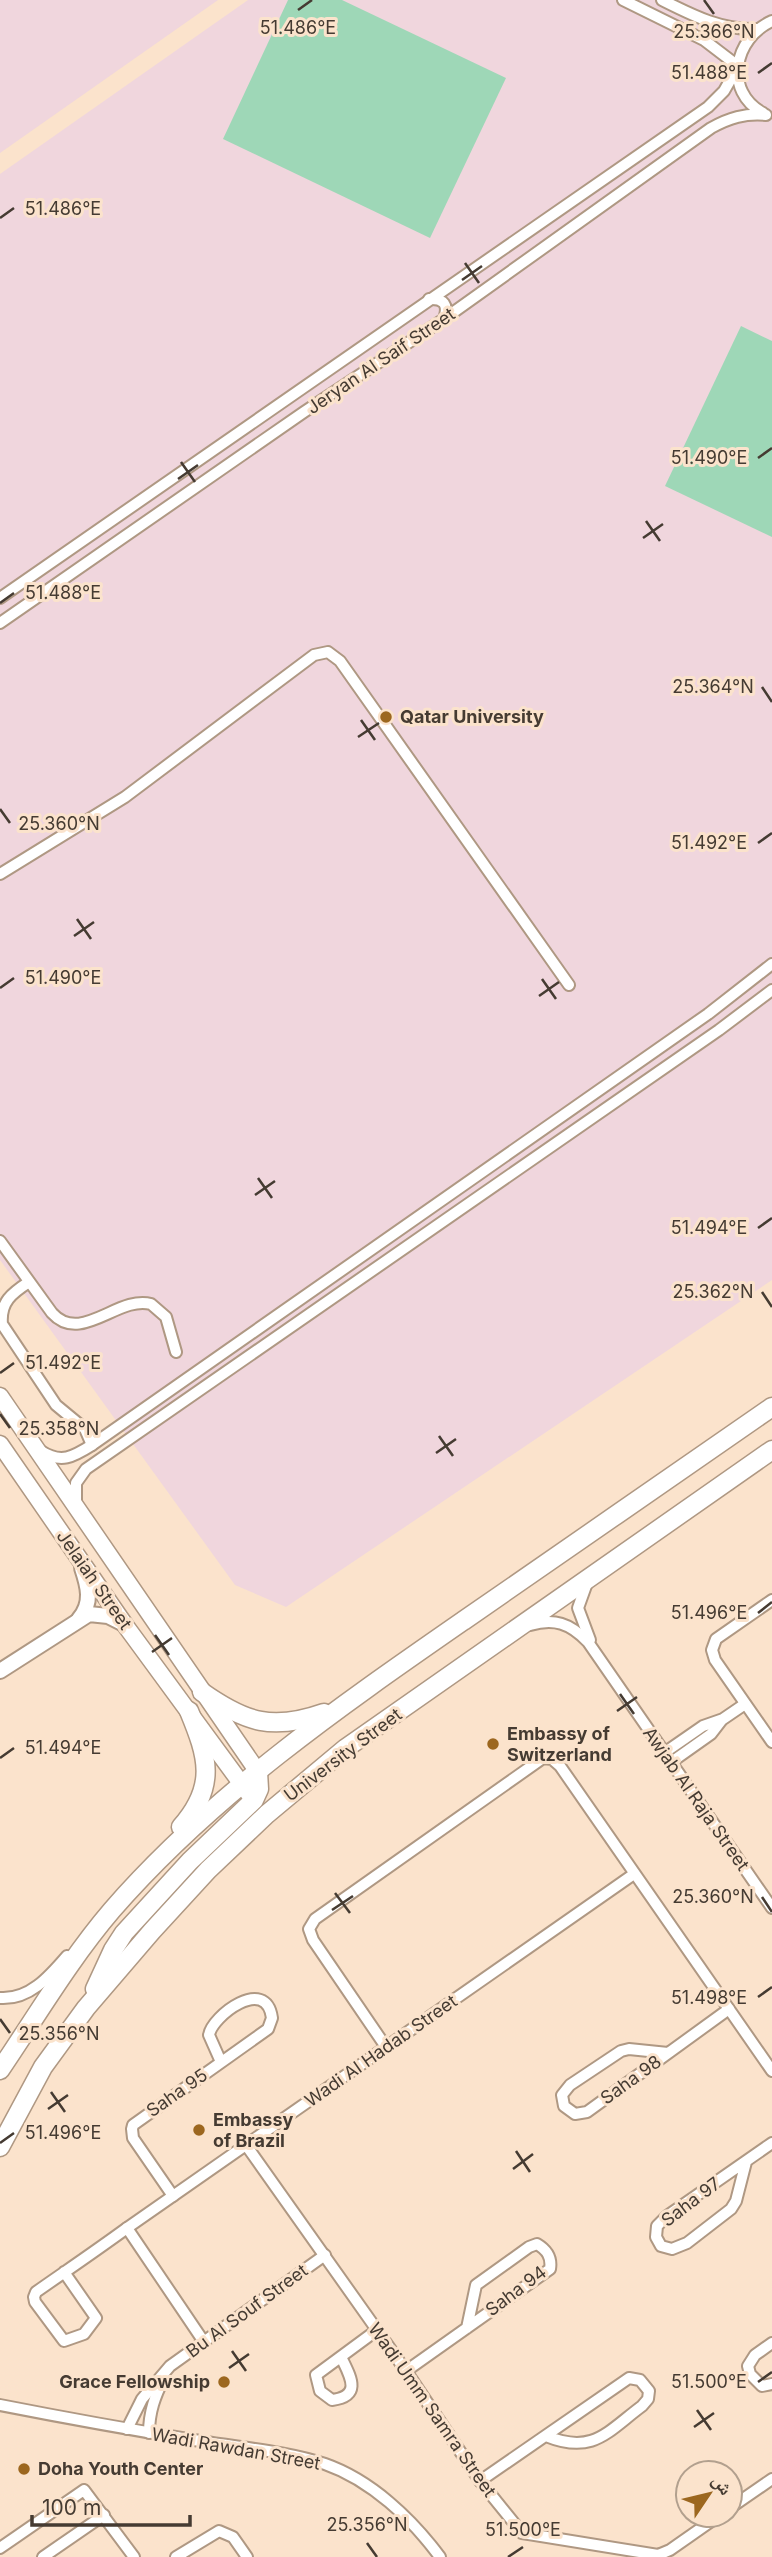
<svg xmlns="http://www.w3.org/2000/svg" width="772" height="2557" viewBox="0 0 772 2557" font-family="Inter,'Noto Naskh Arabic',sans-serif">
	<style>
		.education { fill: #f0d6dd }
		.green { fill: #9ed7b7 }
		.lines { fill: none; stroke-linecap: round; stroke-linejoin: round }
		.minor-casing { stroke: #af9883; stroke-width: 14 }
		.tertiary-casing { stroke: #af9883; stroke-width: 18 }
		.secondary-casing { stroke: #af9883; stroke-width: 19 }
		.primary-casing { stroke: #af9883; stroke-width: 21 }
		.minor { stroke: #fff; stroke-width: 10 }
		.tertiary { stroke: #fff; stroke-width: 14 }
		.secondary { stroke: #fff; stroke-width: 16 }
		.primary { stroke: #fff; stroke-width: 18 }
		.ticks { fill: none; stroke: #453b32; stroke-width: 2.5 }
		.poi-dot { fill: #9c671f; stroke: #fbe3cc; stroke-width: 2.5 }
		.labels { text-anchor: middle; stroke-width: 6; stroke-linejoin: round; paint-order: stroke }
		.street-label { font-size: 18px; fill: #453b32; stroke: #fbe3cc }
		.poi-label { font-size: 18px; font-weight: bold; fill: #453b32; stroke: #fbe3cc; text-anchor: start }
		.ticks-label { font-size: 18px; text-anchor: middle; fill: #453b32; stroke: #fbe3cc; stroke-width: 6; stroke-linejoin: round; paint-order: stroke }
	</style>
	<rect width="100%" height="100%" fill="#fbe3cc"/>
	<g class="education">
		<polygon points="0,0 218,0 0,153"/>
		<polygon points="248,0 772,0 772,1280 286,1607 235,1585 0,1260 0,174"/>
	</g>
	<g class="green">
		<polygon points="288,0 342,0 506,78 430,238 223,139"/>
		<polygon points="741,326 772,341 772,537 665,486"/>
	</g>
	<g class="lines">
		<g class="minor-casing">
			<g id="minor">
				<polyline points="623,0 704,40 738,66"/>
				<path d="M662,0c32,16 59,30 95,29"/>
				<path d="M763,113c-40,-22 -29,-75 9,-92"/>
				<path d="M429,299c15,-1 20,6 15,20"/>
				<polyline points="0,598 708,107 724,91 736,70"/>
				<path d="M0,623l304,-211 140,-93 267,-191c18,-10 34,-15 55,-13"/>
				<polyline points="0,874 125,797 314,655 328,652 340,661 569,985"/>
				<path d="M0,1241l52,72c29,32 66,-18 99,-9l15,13 10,35"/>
				<path d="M29,1282c-17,11 -29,20 -27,42l54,81 29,24 7,16"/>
				<path d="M41,1451c20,13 32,6 51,-6l616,-431 64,-50"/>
				<polyline points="76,1503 76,1483 86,1469 719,1030 772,990"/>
				<polyline points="587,1583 578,1608 590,1640"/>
				<polyline points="772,1600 716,1639 712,1650 715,1660 772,1742"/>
				<path d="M530,1625c24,-7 40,-2 58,17l184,266"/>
				<polyline points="664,1753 703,1726 723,1719 745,1704"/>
				<polyline points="670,1763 711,1734 721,1721"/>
				<path d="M0,1998c29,2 49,-21 67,-42"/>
				<polyline points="386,2047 313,1940 309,1929 315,1919 543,1758 552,1759 560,1766 772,2071"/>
				<polyline points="668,2053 629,2049 621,2051 570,2085 562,2095 564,2106 575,2114 587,2112 729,2009"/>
				<polyline points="246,2145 406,2371 480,2481 522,2533 658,2555 670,2550 720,2515"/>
				<polyline points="746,2162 736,2201 731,2209 687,2243 672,2249 661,2246 656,2237 657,2226 667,2216 772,2143"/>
				<path d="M173,2196l-40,-58 -1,-9 1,-4 135,-96 4,-11c-6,-43 -60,-2 -63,17l12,27"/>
				<polyline points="127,2228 204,2342"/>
				<path d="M64,2272l32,46 -12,16 -20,7 -29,-39 -1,-5 2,-5c30,-21 61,-42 91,-64l507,-354"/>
				<polyline points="772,2343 755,2355 748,2366 750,2374 762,2386 772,2384"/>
				<path d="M341,2357c9,19 22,39 -9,43l-12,-9 -4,-16 61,-45"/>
				<path d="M406,2371l144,-102c2,-12 -3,-19 -13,-25l-8,3 -53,38 -9,43"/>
				<path d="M0,2405c66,13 133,25 200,36 41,7 86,10 125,23 46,16 87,55 115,93"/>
				<polyline points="127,2429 142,2399 170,2366 325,2255"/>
				<path d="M149,2433c0,-21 6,-37 15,-55"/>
				<path d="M480,2481l149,-103 11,2 9,11 -1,8 -6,7c-35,26 -49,49 -96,30"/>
				<polyline points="730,2508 772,2479"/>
				<polyline points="0,2548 84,2490 134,2557"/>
				<polyline points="43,2557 104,2515"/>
				<polyline points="176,2557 219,2531 233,2537 247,2557"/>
			</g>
		</g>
		<g class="tertiary-casing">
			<g id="tertiary">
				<path d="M79,1619c14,-16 9,-33 3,-51"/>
				<polyline points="0,1671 89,1614 108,1616 124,1624"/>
			</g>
		</g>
		<g class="secondary-casing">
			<g id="secondary">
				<polyline points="0,1396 258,1772"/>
				<polyline points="0,1444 125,1625 249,1794"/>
			</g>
		</g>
		<g class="primary-casing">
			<g id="primary">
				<path d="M202,1692c44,31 71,39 122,21"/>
				<path d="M181,1827c36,-41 27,-70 8,-116"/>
				<polyline points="95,1989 113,1950 124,1933 190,1861 254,1800 259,1789 258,1772"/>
				<path d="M0,2070c36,-53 70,-111 112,-160 100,-115 227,-203 351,-289 103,-71 206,-143 309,-214"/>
				<polyline points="0,2147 43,2067 86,2008 152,1931 208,1870 267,1814 346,1748 772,1450"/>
			</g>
		</g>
		<use href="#minor" class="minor"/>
		<use href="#tertiary" class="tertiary"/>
		<use href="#secondary" class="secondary"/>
		<use href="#primary" class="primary"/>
	</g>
	<path class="ticks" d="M704,0l10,14M298,10l14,-10M758,73l14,-10M0,218l14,-10M465,263l14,20M462,280l20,-14M758,458l14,-10M181,462l14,20M178,479l20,-14M646,521l14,20M643,538l20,-14M0,603l14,-10M762,687l10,15M361,720l14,20M358,737l21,-14M0,809l10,14M758,843l14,-10M77,919l14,20M74,936l20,-14M542,979l14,20M0,988l14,-10M539,996l20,-14M258,1178l14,20M255,1195l20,-14M758,1228l14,-10M762,1292l10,15M0,1373l14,-10M0,1414l10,14M439,1436l14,20M436,1453l20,-14M758,1613l14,-11M155,1635l14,20M152,1652l20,-14M620,1694l14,20M617,1711l20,-14M0,1758l14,-10M335,1893l15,20M762,1897l10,15M332,1910l21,-14M758,1997l14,-10M0,2019l10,14M51,2092l14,20M48,2109l20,-14M0,2143l14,-10M516,2151l14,21M513,2169l20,-15M232,2351l14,20M229,2368l20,-14M758,2382l14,-10M697,2410l14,20M694,2427l20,-14M367,2543l10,14M508,2557l15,-10"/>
	<g class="poi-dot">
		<circle cx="386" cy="717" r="7"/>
		<circle cx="493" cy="1744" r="7"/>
		<circle cx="199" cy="2130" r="7"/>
		<circle cx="224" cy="2382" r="7"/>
		<circle cx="24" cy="2469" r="7"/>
	</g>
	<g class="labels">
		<g class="street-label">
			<text transform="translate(381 361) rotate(-34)" y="6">Jeryan Al Saif Street</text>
			<text transform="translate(94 1580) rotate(55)" y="6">Jelaiah Street</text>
			<text transform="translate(343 1755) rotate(-37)" y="6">University Street</text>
			<text transform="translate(696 1799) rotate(55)" y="6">Awjab Al Raja Street</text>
			<text transform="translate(381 2051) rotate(-35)" y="6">Wadi Al Hadab Street</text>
			<text transform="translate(631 2080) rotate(-36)" y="6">Saha 98</text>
			<text transform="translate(177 2093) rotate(-35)" y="6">Saha 95</text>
			<text transform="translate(691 2202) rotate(-37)" y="6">Saha 97</text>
			<text transform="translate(516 2291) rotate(-37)" y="6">Saha 94</text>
			<text transform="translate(247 2311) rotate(-36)" y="6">Bu Al Souf Street</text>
			<text transform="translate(432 2410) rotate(55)" y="6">Wadi Umm Samra Street</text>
			<text transform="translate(236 2449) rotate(10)" y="6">Wadi Rawdan Street</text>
		</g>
		<g class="poi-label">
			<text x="400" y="723">Qatar University</text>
			<text x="507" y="1740">Embassy of<tspan x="507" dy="21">Switzerland</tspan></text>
			<text x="213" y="2126">Embassy<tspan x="213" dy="21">of Brazil</tspan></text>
			<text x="210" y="2388" text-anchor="end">Grace Fellowship</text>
			<text x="38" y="2475">Doha Youth Center</text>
		</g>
	</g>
	<g class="ticks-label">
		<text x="298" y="34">51.486°E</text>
		<text x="714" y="38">25.366°N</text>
		<text x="709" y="79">51.488°E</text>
		<text x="63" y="215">51.486°E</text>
		<text x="709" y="464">51.490°E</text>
		<text x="63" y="599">51.488°E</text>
		<text x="713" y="693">25.364°N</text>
		<text x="59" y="830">25.360°N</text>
		<text x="709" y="849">51.492°E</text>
		<text x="63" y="984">51.490°E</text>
		<text x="709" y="1234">51.494°E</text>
		<text x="713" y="1298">25.362°N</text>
		<text x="63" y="1369">51.492°E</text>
		<text x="59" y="1435">25.358°N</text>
		<text x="709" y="1619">51.496°E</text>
		<text x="63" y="1754">51.494°E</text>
		<text x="713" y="1903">25.360°N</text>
		<text x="709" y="2004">51.498°E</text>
		<text x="59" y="2040">25.356°N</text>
		<text x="63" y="2139">51.496°E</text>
		<text x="709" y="2388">51.500°E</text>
		<text x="367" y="2531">25.356°N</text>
		<text x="523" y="2536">51.500°E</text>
	</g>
	<g transform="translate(709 2494) rotate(55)"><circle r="33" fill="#fbe3cc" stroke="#b2a08e" stroke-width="2"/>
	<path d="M0-5L12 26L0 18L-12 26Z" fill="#9c671f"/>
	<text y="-10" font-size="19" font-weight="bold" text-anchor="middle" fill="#453b32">ش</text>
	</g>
	<path d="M32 2515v10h158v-10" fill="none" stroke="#453b32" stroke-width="3.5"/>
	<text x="42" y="2515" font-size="21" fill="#453b32" stroke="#fbe3cc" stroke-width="5" paint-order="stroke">100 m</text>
</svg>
